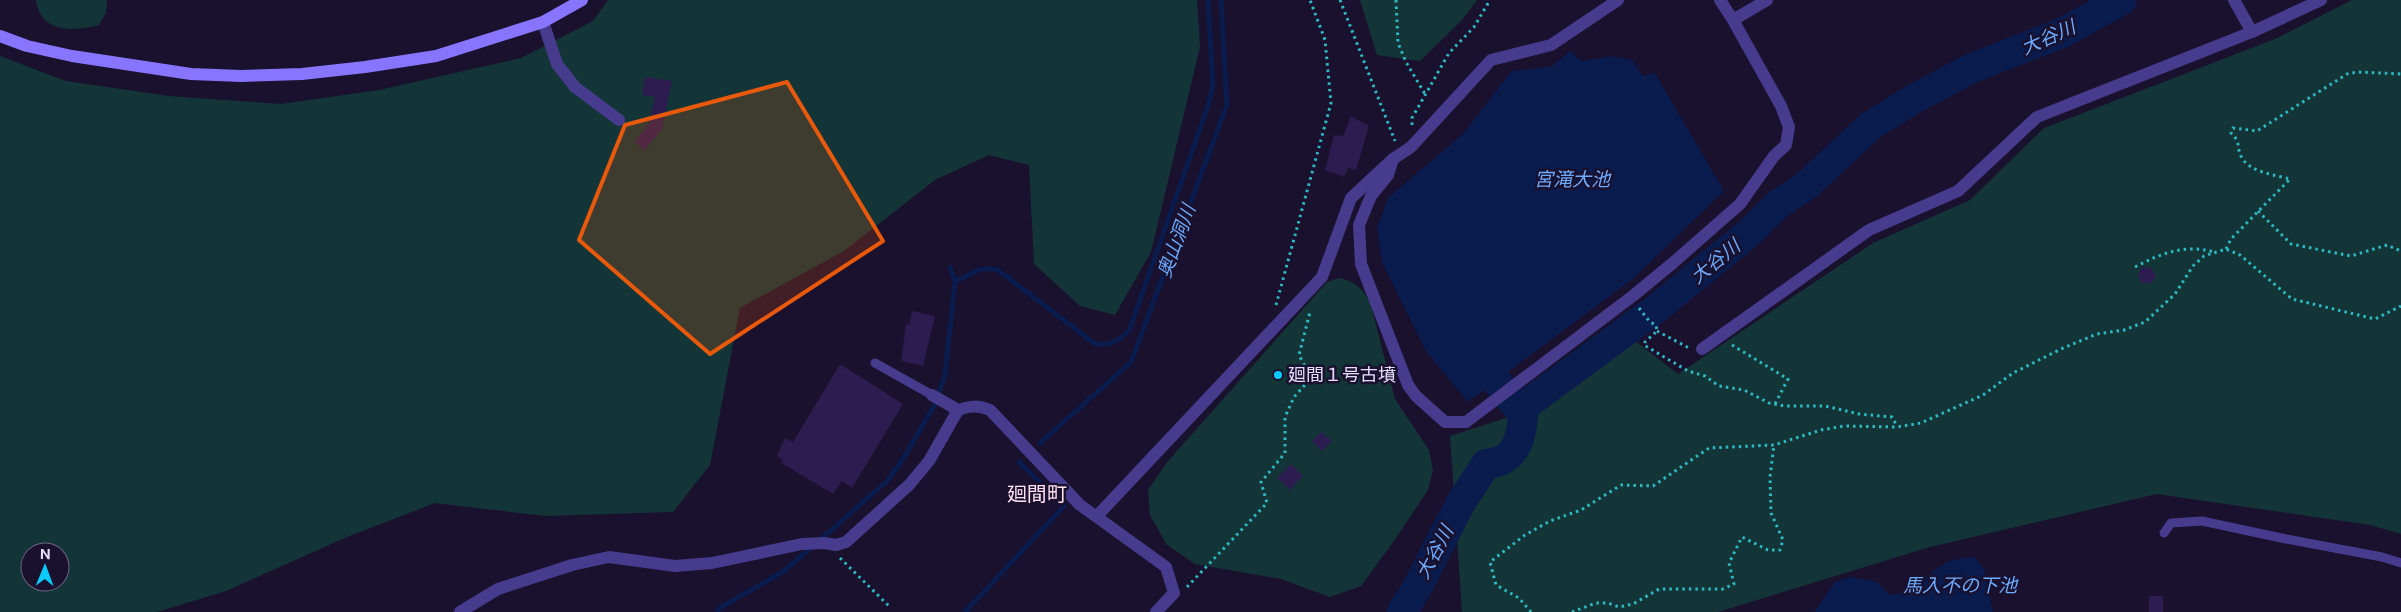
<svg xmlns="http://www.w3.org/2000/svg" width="2401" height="612" viewBox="0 0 2401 612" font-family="'Public Sans','Noto Sans JP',sans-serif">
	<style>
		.green { fill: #143538; fill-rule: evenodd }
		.water { fill: #0a1b4e }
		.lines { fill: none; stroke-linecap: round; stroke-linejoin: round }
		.stream { stroke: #0a1b4e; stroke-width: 5 }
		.river { stroke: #0a1b4e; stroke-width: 30 }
		.building { fill: #2c1c4f }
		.path { stroke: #2dbbc3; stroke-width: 3; stroke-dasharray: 2.5 4; stroke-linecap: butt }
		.lane { stroke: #473b8d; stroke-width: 9 }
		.street { stroke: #473b8d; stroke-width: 12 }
		.secondary { stroke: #8774ff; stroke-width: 12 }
		.marked { fill: #e8590c; fill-opacity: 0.2; stroke: #e8590c; stroke-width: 4; stroke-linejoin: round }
		.poi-dot { fill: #09cbff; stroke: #19112d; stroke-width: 2 }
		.labels { text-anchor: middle; stroke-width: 5; stroke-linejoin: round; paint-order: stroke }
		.poi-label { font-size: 18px; fill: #e5ddff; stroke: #19112d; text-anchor: start }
		.water-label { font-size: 19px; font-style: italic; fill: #6baaff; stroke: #19112d }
		.quarter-label { font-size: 20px; fill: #ffdff0; stroke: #19112d }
	</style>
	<rect width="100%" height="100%" fill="#19112d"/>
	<g class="green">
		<path d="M36,0h71l-1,13 -7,12c-26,6 -58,9 -63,-25z"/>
		<path d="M608,0h589l3,47 -49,205 -36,63 -35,-9 -46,-42 -5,-99 -40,-10 -54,25 -91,71 -104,57 -30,157 -37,47 -128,4 -110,-13 -88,34 -121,54 -69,21h-157v-556l66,25 103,15 112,8 98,-14 142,-32 72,-37zM30,552h30v30h-30z"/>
		<polygon points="1360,0 1477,0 1462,20 1420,61 1377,55"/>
		<polygon points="2352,0 2401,0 2401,534 2370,525 2157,494 1930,547 1718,612 1462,612 1450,436 1531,410 1630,337 1678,374 1873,243 1970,200 2044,128 2275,39"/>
		<path d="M1339,278c16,3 22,10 31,23l25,98 34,51 4,20 -5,20 -32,48 -35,48 -31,11 -49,-18 -86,-15 -28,-19 -17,-30 -2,-25 20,-29 159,-179z"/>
	</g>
	<g class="water">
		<polygon points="1570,51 1581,61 1611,56 1632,60 1643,76 1655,73 1724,191 1633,279 1468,402 1426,351 1382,262 1377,227 1389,197 1464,133 1511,71 1551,67"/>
		<path d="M1974,557l10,12 9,43h-179l21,-30 16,-5 26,5 12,12c26,4 41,-28 65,-34 6,-2 13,-2 20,-3z"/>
	</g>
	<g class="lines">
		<g class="stream">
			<path d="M955,281c19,-6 21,-16 43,-11l97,74c15,2 23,-3 34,-13l79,-225 5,-21 -5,-85"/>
			<polyline points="1040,443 1131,362 1227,105 1221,0"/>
			<polyline points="819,541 888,480 903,459 934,406 945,375 955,281 950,267"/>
			<polyline points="718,612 718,609 784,571 813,546"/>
			<polyline points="965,612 1064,506 1019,462"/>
		</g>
		<g class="river">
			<polyline points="1490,373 1517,407 1523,409"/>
			<path d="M1402,612l15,-24 43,-84 26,-40c5,-1 12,-2 16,-4 18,-9 21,-33 21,-51l8,-8 125,-92 94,-77 27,-27 30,-20 63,-59 44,-27 58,-31 90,-35 60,-33"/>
		</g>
	</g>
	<g class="building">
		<polygon points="645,77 672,81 662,129 645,150 635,142 649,123 655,97 642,95"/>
		<polygon points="1351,116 1369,126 1356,170 1348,168 1344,177 1325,170 1334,135 1343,136"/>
		<polygon points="2142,267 2151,268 2156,275 2152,283 2142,283 2138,275"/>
		<polygon points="912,311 935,316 923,366 901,361 906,324 909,325"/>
		<polygon points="840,364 903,404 852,488 842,481 833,494 781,463 783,460 777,456 785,438 793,442"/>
		<polygon points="1321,432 1332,441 1322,451 1312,441"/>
		<polygon points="1291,464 1303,476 1290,490 1277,478"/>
		<rect x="2149" y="596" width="14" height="16"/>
	</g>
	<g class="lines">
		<g class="path">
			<polyline points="1340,0 1395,141"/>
			<polyline points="1396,0 1398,43 1406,62 1425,94"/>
			<polyline points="1412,125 1412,118 1449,53 1474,27 1490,0"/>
			<polyline points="2258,211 2291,244 2351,256 2387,245 2401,251"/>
			<path d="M2226,249l5,-10 59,-60c-15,-4 -40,-7 -48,-21 -6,-9 0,-15 -11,-25l2,-5 24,3 90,-57 11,-2 43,2"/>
			<path d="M2135,267c26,-14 51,-23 79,-15"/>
			<polyline points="1276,305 1331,103 1325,40 1310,0"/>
			<polyline points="1639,308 1650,322 1656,325 1657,331 1645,342 1644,345 1688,371 1705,376 1719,386 1744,390 1769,403 1784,406 1825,406 1859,414 1892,417 1897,426"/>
			<polyline points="1657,331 1689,348"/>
			<polyline points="1732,345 1788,379 1775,404"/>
			<polyline points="840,558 891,608"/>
			<polyline points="1187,587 1267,503 1261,482 1285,453 1285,417 1294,397 1311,378 1299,355 1310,312"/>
			<polyline points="1531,612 1519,598 1496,585 1490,562 1525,535 1550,521 1581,510 1621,485 1653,486 1709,448 1774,445 1821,430 1844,426 1897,427 1921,423 1983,395 2013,373 2061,349 2097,334 2124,330 2145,322 2175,294 2193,266 2204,256 2226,249 2240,255 2292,299 2375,319 2401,306"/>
			<polyline points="1572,612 1596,603 1608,603 1619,607 1633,604 1659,589 1723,589 1734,584 1729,563 1742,537 1768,550 1780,550 1783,540 1771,513 1770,477 1774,445"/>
		</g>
		<g class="lane">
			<polyline points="875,363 932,395"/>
			<polyline points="2164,533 2171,523 2202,521 2286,539 2382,557 2401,563"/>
		</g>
		<g class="street">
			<polyline points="1720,0 1733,20 1767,0"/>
			<polyline points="2234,0 2252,32 2321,0"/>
			<polyline points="543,22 557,64 575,87 619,120"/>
			<polyline points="1393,159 1388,175 1371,196 1359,225 1361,264 1408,385 1416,396 1445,422 1466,422 1634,295 1674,262 1740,204 1774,156 1786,145 1789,127 1781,106 1733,20"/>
			<polyline points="1702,349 1869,230 1958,191 2037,117 2252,32"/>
			<path d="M932,395l26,15c12,-4 20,-5 32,0l90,95 86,62 8,26 -18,19"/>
			<polyline points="1097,516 1322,277 1351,198 1393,159 1411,147 1491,60 1551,45 1618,0"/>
			<polyline points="460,612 498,589 572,565 609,557 675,566 712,563 802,544 824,543 836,545 846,542 909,485 929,461 958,410"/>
		</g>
		<polyline class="secondary" points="0,36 27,46 72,56 191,74 241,76 302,74 365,67 436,56 543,22 582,0"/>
	</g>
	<path class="marked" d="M787,82l96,159 -173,113 -131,-114 46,-115z"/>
	<circle class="poi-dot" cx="1278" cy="375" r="5"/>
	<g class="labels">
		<g class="poi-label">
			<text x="1288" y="381">廻間１号古墳</text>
		</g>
		<g class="water-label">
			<text transform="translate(2048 37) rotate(-24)" y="7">大谷川</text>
			<text x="1572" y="186">宮滝大池</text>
			<text transform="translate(1176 241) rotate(-70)" y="7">奥山洞川</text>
			<text transform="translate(1715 261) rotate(-39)" y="7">大谷川</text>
			<text transform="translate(1434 552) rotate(-62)" y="7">大谷川</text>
			<text x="1960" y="592">馬入不の下池</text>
		</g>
		<g class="quarter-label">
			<text x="1037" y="501">廻間町</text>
		</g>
	</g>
	<g transform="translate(45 567) rotate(1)"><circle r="24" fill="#19112d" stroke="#6b6381"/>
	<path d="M0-4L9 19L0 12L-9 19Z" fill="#09cbff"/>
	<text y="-8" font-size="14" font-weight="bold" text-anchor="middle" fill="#e5ddff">N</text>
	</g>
</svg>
